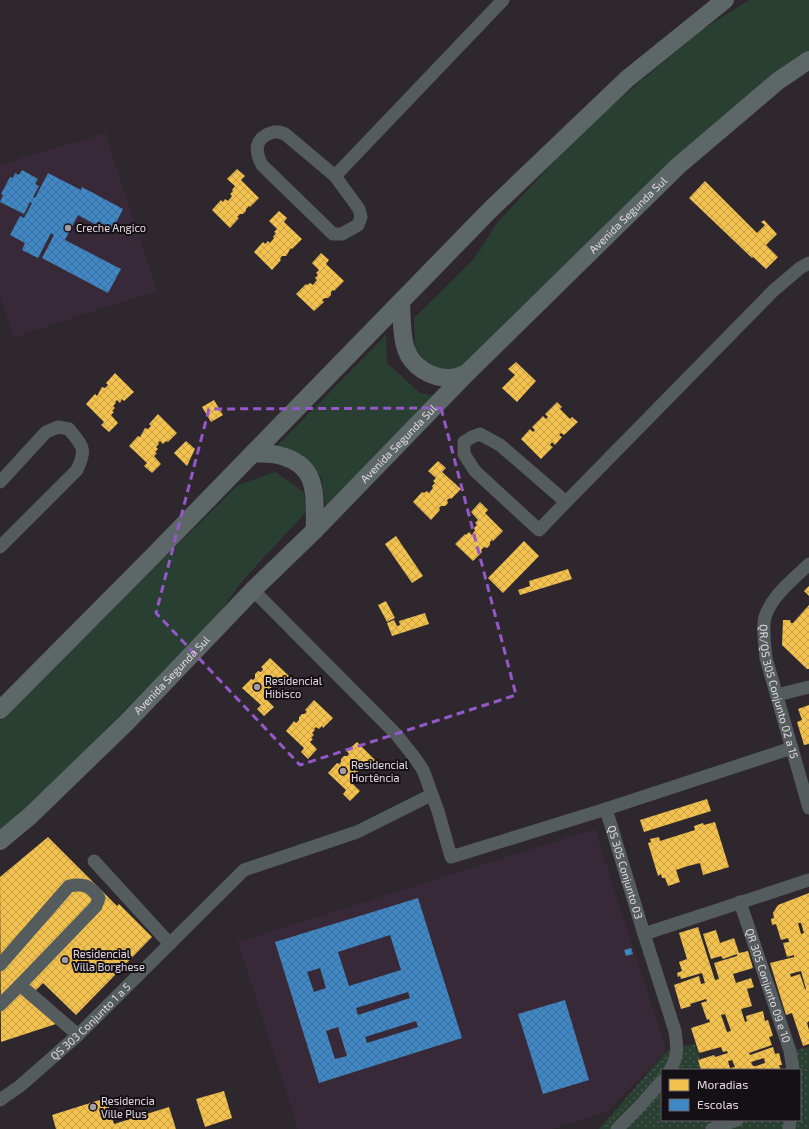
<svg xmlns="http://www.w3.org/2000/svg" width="809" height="1129" viewBox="0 0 809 1129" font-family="'Exo 2',sans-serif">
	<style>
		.built { fill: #382938 }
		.grass { fill: #293f32 }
		.park { fill: url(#park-dots) }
		.homes { fill: url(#homes-cross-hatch); fill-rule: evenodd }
		.schools { fill: url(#schools-cross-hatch); fill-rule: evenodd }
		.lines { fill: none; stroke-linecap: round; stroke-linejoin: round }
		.minor { stroke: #545c5d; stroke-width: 13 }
		.secondary { stroke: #5e6768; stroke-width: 18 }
		.marked { fill: none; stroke: #9458c8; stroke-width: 3; stroke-dasharray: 8 5; stroke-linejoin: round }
		.poi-dot { fill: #a29ca2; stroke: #151015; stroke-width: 1.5 }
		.labels { text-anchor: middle; stroke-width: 4; stroke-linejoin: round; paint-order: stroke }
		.street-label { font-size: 11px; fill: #e1dae1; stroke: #151015 }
		.poi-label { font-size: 11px; fill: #e1dae1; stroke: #151015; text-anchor: start }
	</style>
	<defs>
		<pattern id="park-dots" width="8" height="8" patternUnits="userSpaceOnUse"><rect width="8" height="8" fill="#293f32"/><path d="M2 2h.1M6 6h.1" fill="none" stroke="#485a4f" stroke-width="1.8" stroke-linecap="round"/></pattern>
		<pattern id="homes-cross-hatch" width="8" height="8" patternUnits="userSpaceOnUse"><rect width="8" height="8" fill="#f2c14e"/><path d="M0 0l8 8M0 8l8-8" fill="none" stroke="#c6a14c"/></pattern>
		<pattern id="schools-cross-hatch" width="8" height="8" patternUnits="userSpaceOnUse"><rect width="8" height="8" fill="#3f88c5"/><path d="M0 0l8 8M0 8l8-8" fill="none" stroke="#416f98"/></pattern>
	</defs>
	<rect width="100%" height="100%" fill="#2e282e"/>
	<g class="built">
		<polygon points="105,133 157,291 90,312 13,338 0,295 0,165"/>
		<polygon points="595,829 666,1050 608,1111 552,1129 298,1129 238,942"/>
	</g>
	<g class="grass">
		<polygon points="749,0 809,0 809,52 467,366 446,372 429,366 415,348 414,318 474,259 497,223 587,126 702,30"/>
		<polygon points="386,335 387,363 420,393 440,397 326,507 321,476 300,457 275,448"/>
		<polygon points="275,472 297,487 304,493 306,512 243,580 215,619 32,804 0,829 0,721 238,485"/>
	</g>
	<polygon class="park" points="695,1044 704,1070 662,1070 662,1120 800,1120 800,1070 797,1070 796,1050 809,1047 809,1129 599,1129 668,1050"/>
	<g class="homes">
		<polygon points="237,169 245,176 241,180 259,198 250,207 249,206 246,209 246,211 243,214 240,214 237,217 239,218 230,228 212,210 221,200 223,202 225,199 228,201 232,196 230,194 233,191 232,190 235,186 227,179"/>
		<polygon points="705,181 757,233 765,225 761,222 764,220 777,234 766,245 778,257 766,269 753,257 752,258 689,198"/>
		<polygon points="279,211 287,218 284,222 302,239 292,249 291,248 286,256 282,256 280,259 281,260 272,270 254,252 263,242 265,244 268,241 270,243 274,238 273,237 276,233 274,232 277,229 269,221"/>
		<polygon points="321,253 329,260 326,264 344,281 334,291 333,290 331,292 331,295 328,298 325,298 322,300 324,302 314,311 296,294 306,284 307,285 310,283 313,285 317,280 315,278 318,275 316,273 319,270 312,263"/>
		<polygon points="516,362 536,381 517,402 502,388 515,375 508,369"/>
		<polygon points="115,373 134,392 124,401 122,399 120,403 117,400 115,402 116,403 113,406 115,408 112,411 114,412 111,415 118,423 109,432 101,425 104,422 86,404 95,394 97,396 102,387 105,388 108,385 106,383"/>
		<polygon points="214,400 223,415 211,422 202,407"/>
		<polygon points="557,402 562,407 560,409 570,419 572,417 578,422 564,435 561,433 559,435 562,437 555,445 552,442 550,445 553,447 541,459 521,439 530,429 533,432 535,430 532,427 543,416 546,419 548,417 545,414"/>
		<polygon points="158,414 177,433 168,442 166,441 163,444 160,441 158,443 159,444 156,447 158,449 155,452 157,453 154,456 161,464 152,473 144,466 147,463 129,446 138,436 140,437 145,428 148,429 151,426 149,424"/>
		<polygon points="186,441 195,449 187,466 174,453"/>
		<polygon points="438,461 446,468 442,472 461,489 451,499 450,498 447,500 448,503 445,506 441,506 439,508 440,510 431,520 413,502 422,492 424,493 427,491 429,493 433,488 432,486 435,483 433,481 436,478 428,471"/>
		<polygon points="480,502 488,510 485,513 503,531 493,541 492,540 490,542 490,545 487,548 484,547 481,550 482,552 473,561 455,544 465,534 466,535 469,532 472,535 475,530 474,528 477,525 475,523 478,520 471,512"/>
		<polygon points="396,536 423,576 412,583 385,544"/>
		<polygon points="524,541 539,556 503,593 488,578"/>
		<polygon points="568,569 572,579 520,595 518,590 530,586 529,581"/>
		<polygon points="809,586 809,596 804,591"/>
		<polygon points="386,601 395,618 387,622 378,605"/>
		<polygon points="809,605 809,669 807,669 782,645 783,620 790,620 791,623 793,623"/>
		<polygon points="425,613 429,624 392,636 387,623 394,620 397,626 400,625 399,621"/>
		<polygon points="270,658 289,676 280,685 278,684 275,687 273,684 270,686 272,687 268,690 270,692 268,695 269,696 266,699 274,707 264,716 257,709 261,705 242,688 251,679 253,680 255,678 255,674 258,671 261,672 263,669 261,667"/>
		<polygon points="314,700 333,718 323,728 322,726 319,729 316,727 314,729 315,730 312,733 314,735 311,738 313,739 310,742 317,749 308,759 301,752 304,748 286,731 294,721 296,723 299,720 299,717 302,714 304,714 307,712 305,710"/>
		<polygon points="809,705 809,744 804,745 797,722 802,720 798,709"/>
		<polygon points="357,742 375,760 366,770 364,768 361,771 358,768 357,770 358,772 354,775 356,777 354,779 355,781 353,784 360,791 350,801 343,794 346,790 328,773 337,763 339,764 341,762 341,759 344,756 347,756 349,754 347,751"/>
		<polygon points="707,799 711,811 644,832 640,820"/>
		<polygon points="715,822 729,867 703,875 700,863 688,866 676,870 680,882 668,886 665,878 662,878 661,874 658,876 648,843 651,842 650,839 659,837 660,841 695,830 694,826 703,823 704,825"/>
		<polygon points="48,837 117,906 119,904 152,937 76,1015 43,983 34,992 65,1021 1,1042 0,877"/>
		<path d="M809,893v128l-2,2 2,7v14l-6,2 -11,-33 -6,2 -16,-52 24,-6v-2l-7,2 -4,-14 6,-1 -1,-4 -7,2 -5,-16 -4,1 -1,-6 3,-1 -1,-5 5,-8zM798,923h3l3,10 -3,1zM801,971l5,18h-1l-5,-15 -9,3 -1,-3z"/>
		<path d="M698,927l17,53 4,-1 -5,-16 23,-7v-2l-14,5 -2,-3 -10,3 -8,-25 13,-4 4,13 14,-5 5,15 9,-2 5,17 -20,6 3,9 15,-5 3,9 -7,2 5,17 -11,3 4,13 2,-1 -1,-5 17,-5 2,10 3,-1 5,16 -4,1 3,8 -23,8 1,2 23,-8 2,7 4,-1 3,12h-3l2,5h-80l-3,-10 16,-5 1,2 13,-4 -1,-2 -4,1 -2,-5 -22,6 -8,-25 19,-6 -1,-3 -2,1 -6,-17 6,-2 -1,-2 -16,5 1,2 -10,3 -7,-24 25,-9 2,8 4,-1 -3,-10 -21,6 -1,-3 -2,1 -1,-4 5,-2 -3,-9 8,-3 -8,-26zM725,1014l6,17 -4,1 -6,-17zM764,1058l1,5 -9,3h-3l-2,-4zM732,1060l3,7 -5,1 -2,-7z"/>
		<polygon points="224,1091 232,1118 205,1127 196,1099"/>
		<polygon points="106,1098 114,1124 169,1107 176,1129 56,1129 52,1115"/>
	</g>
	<g class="schools">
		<polygon points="22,170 38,179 35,184 39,186 33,197 35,198 48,173 81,190 82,187 123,209 111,233 78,215 65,240 121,269 108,293 42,258 54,235 51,233 38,258 22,250 25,243 10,235 20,216 24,218 32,203 30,202 24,214 0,202 3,195 1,194 10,177 13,178 15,173 19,175"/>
		<path d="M418,898l44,140 -143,45 -44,-141zM390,935l11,35 -52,16 -11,-34zM320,968l6,20 -12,4 -7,-20zM408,992l2,6 -52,17 -2,-7zM416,1021l2,6 -51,16 -2,-6zM338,1027l9,29 -12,3 -9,-28z"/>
		<polygon points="631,948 633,954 626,956 624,950"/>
		<polygon points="565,1000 589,1080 543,1094 518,1014"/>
	</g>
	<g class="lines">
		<g class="minor">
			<path d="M274,132h5l6,2 50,42 24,33 2,8 -3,8 -16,9h-9l-71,-69c-8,-15 -7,-28 12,-33z"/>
			<polyline points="335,176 503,0"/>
			<path d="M0,482l46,-50 12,-5 11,2c14,18 18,19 8,41l-77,77"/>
			<polyline points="566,502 500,445 480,434 472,437 464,442 464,454 475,471 539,530 566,502 773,291 800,268 809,263"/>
			<path id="s1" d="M809,564c-16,16 -37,31 -44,53 -3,11 0,29 1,41l43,150"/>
			<polyline points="253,590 396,734 415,758 423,770 438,811 451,857 606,809 792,748"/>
			<polyline points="777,695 809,687"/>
			<path id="s2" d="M606,809l38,125"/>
			<polyline points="94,861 170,944"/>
			<path id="s3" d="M740,902l50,149 3,19"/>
			<path d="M0,965l69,-79c15,-3 22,0 30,12l-3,8 -76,79 58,50"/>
			<polyline points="0,1005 20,985"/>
			<path d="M670,1070c9,-14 7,-24 5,-39l-31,-97 165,-54"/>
			<path id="s4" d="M0,1100l20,-14 58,-51 166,-165 113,-38 74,-37"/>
			<polyline points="617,1129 639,1107 662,1081"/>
			<polyline points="712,1129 737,1120"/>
			<polyline points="789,1129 790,1120"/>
		</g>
		<g class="secondary">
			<path d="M401,303c1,15 0,32 5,46 6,18 25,29 44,29 5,0 12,-3 17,-5"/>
			<path d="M253,453c8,1 17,0 25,2 42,10 36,40 37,75"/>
			<polyline points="0,710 151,558 490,210 627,79 725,0"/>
			<path id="s5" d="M0,841l30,-25 97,-94 126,-132 62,-60 152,-157 211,-207 100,-85 31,-21"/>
		</g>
	</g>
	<path class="marked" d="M441,408l75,287 -216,70 -144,-152 53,-204z"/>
	<g class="poi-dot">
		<circle cx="68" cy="228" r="4"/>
		<circle cx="257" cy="687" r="4"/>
		<circle cx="343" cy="771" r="4"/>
		<circle cx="65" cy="960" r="4"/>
		<circle cx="93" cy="1107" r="4"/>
	</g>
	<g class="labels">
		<g class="street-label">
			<text dy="4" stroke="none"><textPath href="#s5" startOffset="887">Avenida Segunda Sul</textPath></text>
			<text dy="4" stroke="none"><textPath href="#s5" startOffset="563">Avenida Segunda Sul</textPath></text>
			<text dy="4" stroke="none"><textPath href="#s5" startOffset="239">Avenida Segunda Sul</textPath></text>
			<text dy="4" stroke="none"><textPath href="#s1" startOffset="146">QR/QS 305 Conjunto 02 a 15</textPath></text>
			<text dy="4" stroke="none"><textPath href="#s2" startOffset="66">QS 305 Conjunto 03</textPath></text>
			<text dy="4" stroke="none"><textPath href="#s3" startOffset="88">QR 305 Conjunto 09 e 10</textPath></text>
			<text dy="4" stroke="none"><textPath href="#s4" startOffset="120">QS 303 Conjunto 1 a 5</textPath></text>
		</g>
		<g class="poi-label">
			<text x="76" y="232">Creche Angico</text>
			<text x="265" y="685">Residencial<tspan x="265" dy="13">Hibisco</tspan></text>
			<text x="351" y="769">Residencial<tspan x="351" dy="13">Hortência</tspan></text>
			<text x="73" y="958">Residencial<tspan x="73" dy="13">Villa Borghese</tspan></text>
			<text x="101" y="1105">Residencia<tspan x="101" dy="13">Ville Plus</tspan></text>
		</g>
	</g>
	<rect x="661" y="1069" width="140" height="52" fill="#151015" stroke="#676167"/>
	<rect x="669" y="1079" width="20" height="12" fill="#f2c14e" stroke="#676167"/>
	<text x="697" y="1089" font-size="12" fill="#e1dae1">Moradias</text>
	<rect x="669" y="1099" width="20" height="12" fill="#3f88c5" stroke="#676167"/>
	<text x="697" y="1109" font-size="12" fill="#e1dae1">Escolas</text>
</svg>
